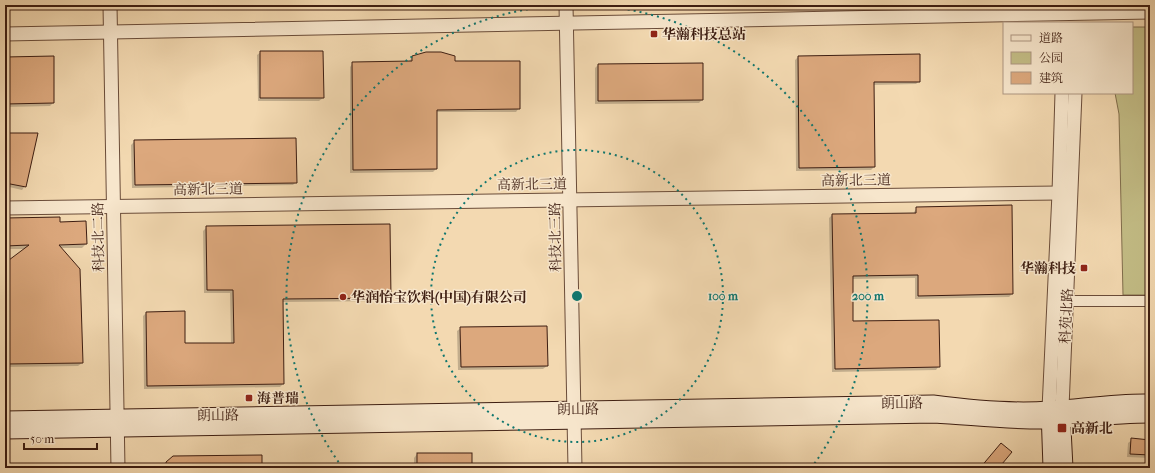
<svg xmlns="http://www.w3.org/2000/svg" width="1155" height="473" viewBox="0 0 1155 473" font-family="'IM FELL French Canon','Noto Serif SC',serif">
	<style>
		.green { fill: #c3bd86; stroke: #806d4c }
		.shadow { fill: #0003 }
		.building { fill: #dca87d; stroke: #3d1d11 }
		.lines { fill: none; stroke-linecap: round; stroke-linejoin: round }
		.minor-casing { stroke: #6a4c39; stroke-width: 12 }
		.tertiary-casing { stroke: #6a4c39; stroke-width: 15 }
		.secondary-casing { stroke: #3d1d11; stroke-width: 17 }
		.minor { stroke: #f7e6cc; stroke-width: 10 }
		.tertiary { stroke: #f7e6cc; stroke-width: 13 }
		.secondary { stroke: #f7e6cc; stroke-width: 15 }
		.ring { fill: none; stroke: #0f766e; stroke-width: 2; stroke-dasharray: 2 4 }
		.poi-dot { fill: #8f2418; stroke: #f7e6cc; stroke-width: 1.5 }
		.labels { text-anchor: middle; stroke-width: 3; stroke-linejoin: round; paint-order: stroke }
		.poi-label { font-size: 14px; font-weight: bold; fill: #3d1d11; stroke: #f7e6cc; text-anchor: start }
		.street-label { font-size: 14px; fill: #3d1d11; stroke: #f7e6cc }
		.centre { fill: #0f766e; stroke: #f7e6cc; stroke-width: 2 }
		.ring-label { font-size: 12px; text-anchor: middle; font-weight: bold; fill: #0f766e; stroke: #f7e6cc; stroke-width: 3; stroke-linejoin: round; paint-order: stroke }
	</style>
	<rect width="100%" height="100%" fill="#f3d9b1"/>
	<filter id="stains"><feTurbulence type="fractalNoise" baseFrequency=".005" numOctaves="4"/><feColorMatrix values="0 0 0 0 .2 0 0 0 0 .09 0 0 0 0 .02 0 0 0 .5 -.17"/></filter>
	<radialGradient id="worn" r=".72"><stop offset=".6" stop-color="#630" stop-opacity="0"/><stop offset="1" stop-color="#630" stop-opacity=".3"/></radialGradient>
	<polygon class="green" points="1132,27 1150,27 1150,295 1123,295 1119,114 1115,93 1132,93"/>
	<g class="shadow">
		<polygon points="190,5 333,5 331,7 190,9"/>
		<polygon points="261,52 323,98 319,101 258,101 257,55"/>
		<polygon points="413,57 454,62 519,108 516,112 436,112 436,169 433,172 350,173 350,67 353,63 409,63 409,61"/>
		<polygon points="798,57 919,81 916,84 873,85 874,167 871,170 796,171 795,60"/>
		<polygon points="5,58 53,103 50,106 5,107"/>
		<polygon points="598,65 702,100 699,103 595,104 595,68"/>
		<polygon points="5,134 25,186 22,190 5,186"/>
		<polygon points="135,141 296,182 293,185 132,188 131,145"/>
		<polygon points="917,208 1012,294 1009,297 915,299 915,278 852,279 853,322 939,366 936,370 832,372 829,218 832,215 914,214 914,212"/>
		<polygon points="5,219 59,223 85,222 86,244 82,248 60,248 82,363 78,366 5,367 5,265 26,249 5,249"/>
		<polygon points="207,227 390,297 387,301 282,302 283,384 280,387 144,389 143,316 146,313 184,344 231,344 230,293 204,293 203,231"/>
		<polygon points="461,328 547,366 543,369 458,370 457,331"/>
		<polygon points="1132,440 1150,441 1150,458 1127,457 1128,443"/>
		<polygon points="417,454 471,468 414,468 414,458"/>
		<polygon points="166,463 261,468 163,468 163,466"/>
	</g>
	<g class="building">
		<polygon points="260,51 323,51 324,98 260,98"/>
		<polygon points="426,52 441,52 455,56 455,61 520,61 520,109 437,110 437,169 353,170 352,62 412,61 412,56"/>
		<polygon points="920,54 920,82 874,82 875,167 799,168 798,56"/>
		<polygon points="54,56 54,103 5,104 5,57"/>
		<polygon points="703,63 703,100 598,101 598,64"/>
		<polygon points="5,133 38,133 26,187 5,183"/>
		<polygon points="296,138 297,183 135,185 134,140"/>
		<polygon points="1012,205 1013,294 918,296 918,275 853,276 853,321 939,320 940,367 835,369 832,214 916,213 916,207"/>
		<polygon points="60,217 60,222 86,221 87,244 59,245 80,269 83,363 6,364 5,263 29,245 5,246 5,218"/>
		<polygon points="390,224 391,298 283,299 284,384 147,386 146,312 185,311 185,343 234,343 233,290 207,290 206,226"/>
		<polygon points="547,326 548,366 461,367 460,327"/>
		<polygon points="1131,438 1150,440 1150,455 1130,454"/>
		<polygon points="1001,443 1012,452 1002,464 1007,468 980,468"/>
		<rect x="417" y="453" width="55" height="15"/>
		<polygon points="262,455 262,468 166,468 166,462 173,456"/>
	</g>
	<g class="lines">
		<g class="minor-casing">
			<polyline id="minor" points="1067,301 1150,301"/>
		</g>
		<g class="tertiary-casing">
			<g id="tertiary">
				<polyline points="110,5 118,468"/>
				<polyline points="566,5 575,468"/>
				<polyline points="5,34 1150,12"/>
				<polyline points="5,208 1059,193"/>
				<polyline points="1062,408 1075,93"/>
				<polyline points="1049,409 1059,193 1062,93"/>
			</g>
		</g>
		<g class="secondary-casing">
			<g id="secondary">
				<polyline points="1062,409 1065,468"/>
				<polyline points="1049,410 1051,468"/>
				<path d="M5,419l928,-16c38,5 78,9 116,6 34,-2 67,-8 101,-7"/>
				<path d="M5,431l929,-16c38,2 77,7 116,6 33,-2 66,-6 100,-6"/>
			</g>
		</g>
		<use href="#minor" class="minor"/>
		<use href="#tertiary" class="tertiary"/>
		<use href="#secondary" class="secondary"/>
	</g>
	<g class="ring">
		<circle cx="577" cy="296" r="146"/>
		<path d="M342 467A291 291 0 0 1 574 5M580 5A291 291 0 0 1 812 467"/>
	</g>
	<g class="poi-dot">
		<rect x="650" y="30" width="8" height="8" rx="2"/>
		<rect x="1080" y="264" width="8" height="8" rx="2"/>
		<circle cx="343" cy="297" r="4"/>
		<rect x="245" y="394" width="8" height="8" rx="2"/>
		<rect x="1057" y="423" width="10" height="10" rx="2"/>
	</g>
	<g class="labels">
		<g class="poi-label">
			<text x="662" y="39">华瀚科技总站</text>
			<text x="1076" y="273" text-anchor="end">华瀚科技</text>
			<text x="351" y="302">华润怡宝饮料(中国)有限公司</text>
			<text x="257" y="403">海普瑞</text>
			<text x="1071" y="433">高新北</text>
		</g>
		<g class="street-label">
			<text transform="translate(856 180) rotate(-1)" y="5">高新北三道</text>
			<text transform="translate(532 184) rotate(-1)" y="5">高新北三道</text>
			<text transform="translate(208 189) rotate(-1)" y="5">高新北三道</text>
			<text transform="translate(98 237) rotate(-91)" y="5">科技北二路</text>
			<text transform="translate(555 237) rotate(-91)" y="5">科技北三路</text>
			<text transform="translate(1066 316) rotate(-87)" y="5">科苑北路</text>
			<text transform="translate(902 403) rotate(-1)" y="5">朗山路</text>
			<text transform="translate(578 409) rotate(-1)" y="5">朗山路</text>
			<text transform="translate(218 415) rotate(-1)" y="5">朗山路</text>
		</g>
	</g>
	<circle cx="577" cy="296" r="6" class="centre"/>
	<g class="ring-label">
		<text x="723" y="300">100 m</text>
		<text x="868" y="300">200 m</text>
	</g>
	<rect width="1155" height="473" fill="none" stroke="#f3d9b1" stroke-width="20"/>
	<rect x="6" y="6" width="1143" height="461" fill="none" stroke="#3d1d11" stroke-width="2"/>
	<rect x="10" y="10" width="1135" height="453" fill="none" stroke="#3d1d11"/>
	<rect x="1003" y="22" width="130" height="72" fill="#f7e6cc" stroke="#ad9681"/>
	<rect x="1011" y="35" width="20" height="6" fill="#f7e6cc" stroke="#ad9681"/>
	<text x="1039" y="42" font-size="12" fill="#3d1d11">道路</text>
	<rect x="1011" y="52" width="20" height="12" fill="#c3bd86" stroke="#ad9681"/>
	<text x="1039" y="62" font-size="12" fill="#3d1d11">公园</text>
	<rect x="1011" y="72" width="20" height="12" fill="#dca87d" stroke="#ad9681"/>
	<text x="1039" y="82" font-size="12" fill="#3d1d11">建筑</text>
	<path d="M24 443v6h73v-6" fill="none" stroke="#3d1d11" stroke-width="2"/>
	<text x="30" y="443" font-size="12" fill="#3d1d11" stroke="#f7e6cc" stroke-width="3" paint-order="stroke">50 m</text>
	<rect width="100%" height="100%" filter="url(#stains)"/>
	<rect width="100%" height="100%" fill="url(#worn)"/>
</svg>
